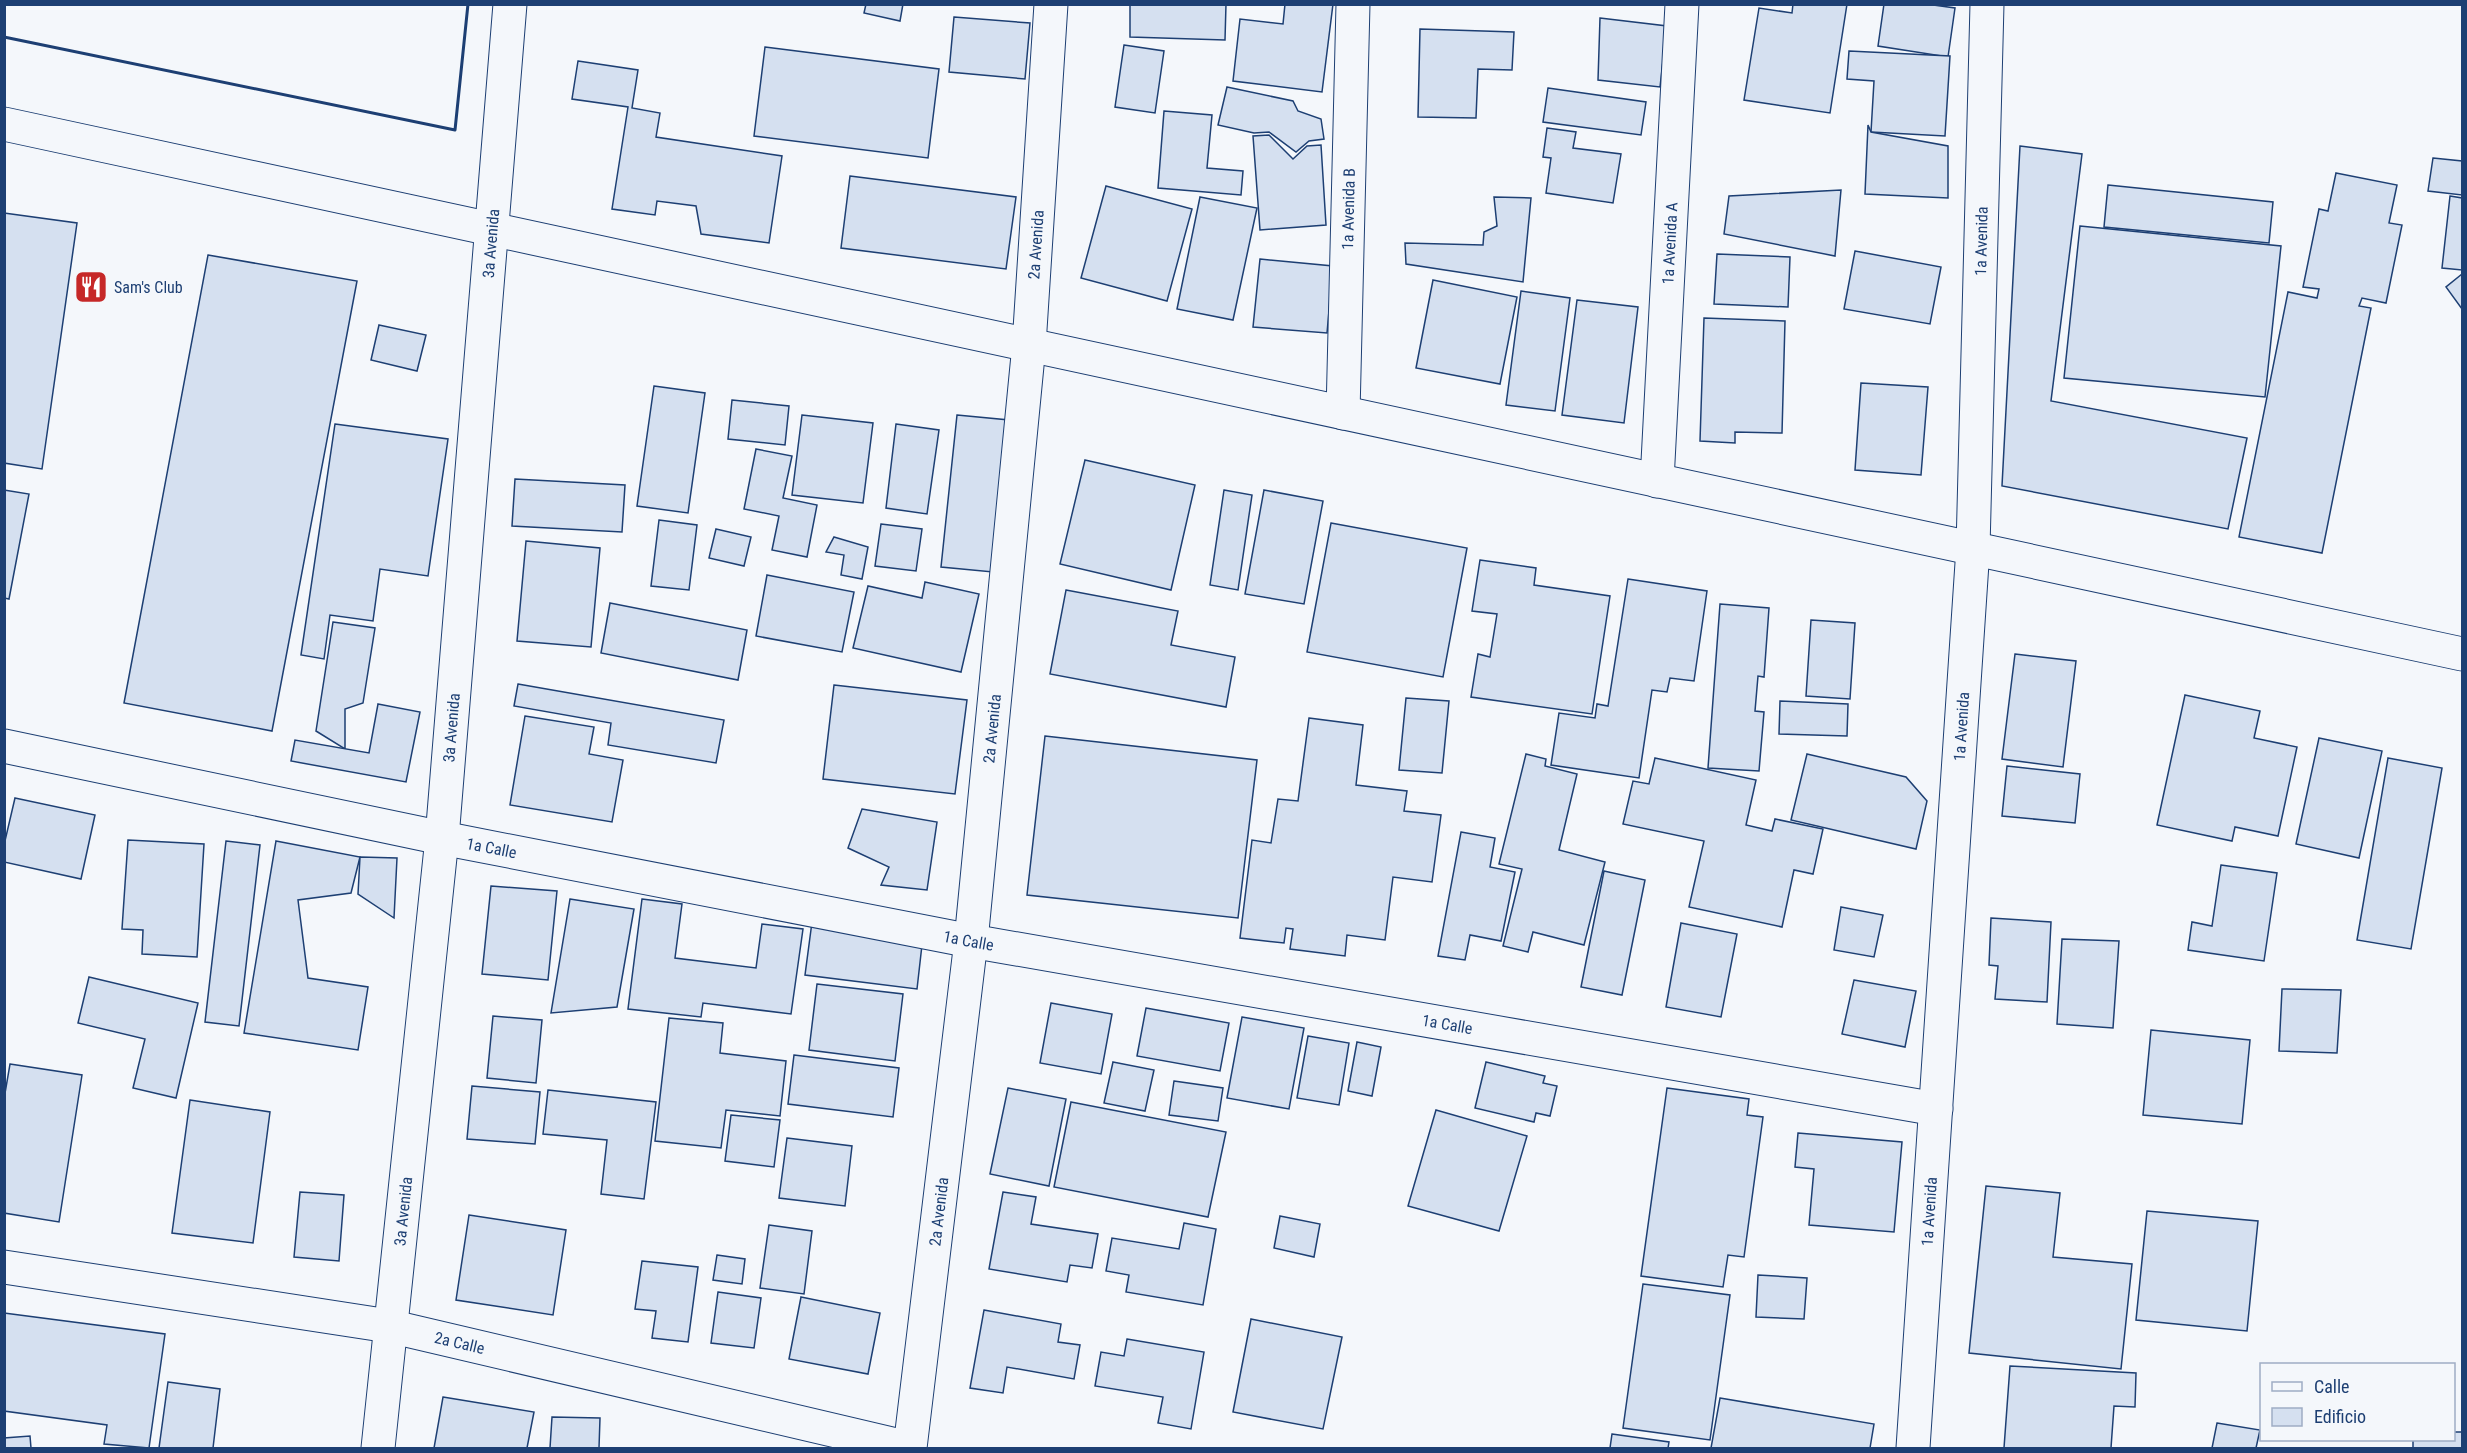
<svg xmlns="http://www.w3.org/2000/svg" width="2467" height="1453" viewBox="0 0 2467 1453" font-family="'Roboto Condensed',sans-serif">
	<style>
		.building { fill: #d5e0f0; stroke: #1d3f73; stroke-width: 1.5 }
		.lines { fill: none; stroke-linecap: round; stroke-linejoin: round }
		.minor-casing { stroke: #1d3f73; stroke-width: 35 }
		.secondary-casing { stroke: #1d3f73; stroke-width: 35 }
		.minor { stroke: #f4f7fb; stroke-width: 33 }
		.secondary { stroke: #f4f7fb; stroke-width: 33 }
		.wall { stroke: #1d3f73; stroke-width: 3 }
		.labels { text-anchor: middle; stroke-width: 4.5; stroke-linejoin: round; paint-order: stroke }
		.street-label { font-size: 16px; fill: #1d3f73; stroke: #f4f7fb }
		.poi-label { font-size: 16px; fill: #1d3f73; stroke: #f4f7fb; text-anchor: start }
	</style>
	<rect width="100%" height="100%" fill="#f4f7fb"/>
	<g class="building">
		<polygon points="866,4 903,4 900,21 864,13"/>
		<polygon points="1130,4 1226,4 1225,40 1130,37"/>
		<polygon points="1285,4 1333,4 1322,92 1233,81 1240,19 1283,24"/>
		<polygon points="1793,4 1847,4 1830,113 1744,100 1759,8 1792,13"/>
		<polygon points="1884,4 1926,4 1955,8 1948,57 1878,46"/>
		<polygon points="954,17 1030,23 1025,79 949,72"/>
		<polygon points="1600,18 1667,26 1660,87 1598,80"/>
		<polygon points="1420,29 1514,32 1512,70 1478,69 1476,118 1418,117"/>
		<polygon points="1124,45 1164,51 1155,113 1115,107"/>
		<polygon points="765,47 939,69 928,158 754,136"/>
		<polygon points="1849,51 1950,56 1945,136 1871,132 1874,81 1847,79"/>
		<polygon points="578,61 638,70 632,108 660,113 656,137 782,156 769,243 701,234 696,206 657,201 655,215 612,209 628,107 572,99"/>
		<polygon points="1227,87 1293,101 1298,111 1321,119 1324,139 1309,141 1296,152 1269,132 1254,133 1218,125"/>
		<polygon points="1548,88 1646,102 1641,135 1543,122"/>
		<polygon points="1164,111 1212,115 1207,168 1243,171 1241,195 1158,188"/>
		<polygon points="1868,125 1871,132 1948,146 1948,198 1865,194"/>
		<polygon points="1547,128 1576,132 1573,148 1621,154 1613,203 1546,193 1551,158 1543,157"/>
		<polygon points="1269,135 1293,159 1307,146 1321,145 1326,225 1260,230 1253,136"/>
		<polygon points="2020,146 2082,154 2051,401 2247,438 2228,529 2002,486"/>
		<polygon points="2433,158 2462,161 2462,195 2428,191"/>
		<polygon points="2336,173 2397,185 2389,223 2402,225 2386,303 2362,298 2359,306 2371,308 2322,553 2239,537 2288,292 2317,298 2319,289 2303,287 2319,209 2328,211"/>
		<polygon points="850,176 1016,197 1006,269 841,248"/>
		<polygon points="2108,185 2273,202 2269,243 2104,227"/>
		<polygon points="1106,186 1192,209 1167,301 1081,278"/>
		<polygon points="1841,190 1835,256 1724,234 1729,196"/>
		<polygon points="2450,196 2462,198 2462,270 2442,268"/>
		<polygon points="1200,197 1257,208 1233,320 1177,309"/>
		<polygon points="1494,197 1531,198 1523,282 1406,264 1405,243 1483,245 1484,232 1497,226"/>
		<polygon points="4,213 77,223 42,469 4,463"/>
		<polygon points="2080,226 2281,246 2265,397 2064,378"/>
		<polygon points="1855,251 1941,267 1930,324 1844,309"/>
		<polygon points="1717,254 1790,257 1788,307 1714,304"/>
		<polygon points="208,255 357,281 272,731 124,703"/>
		<polygon points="1260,259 1333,266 1327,333 1253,327"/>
		<polygon points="2462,274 2462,309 2446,287"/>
		<polygon points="1433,280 1517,297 1500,384 1416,368"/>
		<polygon points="1521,291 1570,298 1555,411 1506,405"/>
		<polygon points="1577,300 1638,307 1624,423 1562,415"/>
		<polygon points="1704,318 1785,321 1782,433 1735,432 1735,443 1700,441"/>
		<polygon points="379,325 426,335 417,371 371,360"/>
		<polygon points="1861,383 1928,387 1921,475 1855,470"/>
		<polygon points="654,386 705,393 688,513 637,506"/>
		<polygon points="732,400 789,406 785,445 728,439"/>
		<polygon points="802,415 873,423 863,503 792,495"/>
		<polygon points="957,415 1009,420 993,572 941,567"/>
		<polygon points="335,424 448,439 428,576 380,569 373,621 330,615 324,659 301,655"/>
		<polygon points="896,424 939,430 927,514 886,508"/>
		<polygon points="756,449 792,456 783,498 817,505 807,557 772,550 779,516 744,509"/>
		<polygon points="1085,460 1195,485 1171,590 1060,564"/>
		<polygon points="515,479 625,485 622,532 512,526"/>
		<polygon points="4,490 29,494 9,599 4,598"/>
		<polygon points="1224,490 1252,495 1238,590 1210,585"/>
		<polygon points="1264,490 1323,501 1304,604 1245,594"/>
		<polygon points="659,520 697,525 689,590 651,586"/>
		<polygon points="1331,523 1467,548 1443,677 1307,652"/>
		<polygon points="881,524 922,529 916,571 875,566"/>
		<polygon points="716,529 751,537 744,566 709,558"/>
		<polygon points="834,537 868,547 862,579 841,575 844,555 826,552"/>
		<polygon points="526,541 600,548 591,647 517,641"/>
		<polygon points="1480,560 1536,568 1534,585 1610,596 1592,714 1471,697 1478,654 1490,657 1497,614 1472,611"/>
		<polygon points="767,575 854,592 842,652 756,636"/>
		<polygon points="1628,579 1707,591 1694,681 1670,678 1667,692 1652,690 1639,778 1551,765 1559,713 1595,718 1597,704 1608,706"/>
		<polygon points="925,582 979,594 961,672 853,648 868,586 922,598"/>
		<polygon points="1066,590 1178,611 1171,645 1235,657 1226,707 1050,674"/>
		<polygon points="610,603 747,630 738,680 601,653"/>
		<polygon points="1720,604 1769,608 1764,677 1758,676 1755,711 1764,712 1759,771 1708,768"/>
		<polygon points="1811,620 1855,623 1850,699 1806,696"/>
		<polygon points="333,622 375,628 363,703 345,709 345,749 316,731"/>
		<polygon points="2015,654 2076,661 2063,767 2002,759"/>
		<polygon points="518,684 724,720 716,763 608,745 611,723 514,706"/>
		<polygon points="834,685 967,700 955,794 823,779"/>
		<polygon points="2185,695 2260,711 2254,738 2297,747 2278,836 2235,827 2232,841 2157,825"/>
		<polygon points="1406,698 1449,701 1442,773 1399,770"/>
		<polygon points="1780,701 1848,704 1847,736 1779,734"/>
		<polygon points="378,704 420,712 406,782 291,761 295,740 369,753"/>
		<polygon points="525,716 594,727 589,754 623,760 612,822 510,805"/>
		<polygon points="1309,718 1363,725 1356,785 1407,791 1404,811 1441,815 1432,882 1393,877 1385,940 1347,935 1345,956 1290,949 1293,929 1286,928 1284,943 1240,938 1252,840 1271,843 1278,799 1298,801"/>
		<polygon points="1045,736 1257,760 1238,918 1027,895"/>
		<polygon points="2319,738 2382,751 2359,858 2296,844"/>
		<polygon points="1526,754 1546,759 1545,766 1577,774 1559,850 1605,862 1584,945 1533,932 1528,952 1503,946 1522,869 1499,864"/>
		<polygon points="1807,754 1906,777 1927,801 1916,849 1791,820"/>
		<polygon points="1655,758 1756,780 1746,825 1772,831 1775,819 1823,829 1813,874 1794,870 1782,927 1689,907 1704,841 1623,824 1633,781 1649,784"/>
		<polygon points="2388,758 2442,768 2411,949 2357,940"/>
		<polygon points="2007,766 2080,774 2075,823 2002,816"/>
		<polygon points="15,798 95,815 81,879 4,862 4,845"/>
		<polygon points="862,809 937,822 927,890 881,885 889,867 848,848"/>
		<polygon points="1461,832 1495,838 1490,867 1515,872 1501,941 1470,935 1465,960 1438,956"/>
		<polygon points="128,840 204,844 197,957 142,954 143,930 122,929"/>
		<polygon points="226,841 260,845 239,1026 205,1022"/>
		<polygon points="276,841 360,857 351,893 298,900 308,978 368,987 358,1050 244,1033"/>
		<polygon points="360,857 397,858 394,918 358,894"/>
		<polygon points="2221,865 2277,873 2264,961 2188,950 2192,922 2212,926"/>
		<polygon points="1604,871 1645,880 1622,995 1581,987"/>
		<polygon points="491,886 557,891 548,980 482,974"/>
		<polygon points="570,899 634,909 617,1007 551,1013"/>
		<polygon points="642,899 682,904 675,958 756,968 762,924 803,929 791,1014 703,1003 701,1017 628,1009"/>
		<polygon points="1841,907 1883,915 1874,957 1834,950"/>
		<polygon points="1991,918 2051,922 2047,1002 1995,999 1998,966 1989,965"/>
		<polygon points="812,922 923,936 917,989 805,975"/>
		<polygon points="1681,923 1737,934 1721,1017 1666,1007"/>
		<polygon points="2062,939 2119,941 2113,1028 2057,1024"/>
		<polygon points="89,977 198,1003 176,1098 133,1088 145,1039 78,1023"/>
		<polygon points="1854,980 1916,991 1905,1047 1842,1034"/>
		<polygon points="817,984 903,994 895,1061 809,1050"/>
		<polygon points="2282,989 2341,990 2337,1053 2279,1051"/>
		<polygon points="1051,1003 1112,1014 1101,1074 1040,1063"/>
		<polygon points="1146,1008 1229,1023 1220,1071 1137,1056"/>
		<polygon points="493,1016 542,1020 536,1083 487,1078"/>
		<polygon points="1242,1017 1304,1028 1289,1109 1227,1098"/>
		<polygon points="669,1018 723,1023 720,1053 786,1061 780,1116 726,1110 721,1148 655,1141"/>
		<polygon points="2151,1030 2250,1040 2242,1124 2143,1115"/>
		<polygon points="1308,1036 1349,1043 1339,1105 1297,1098"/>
		<polygon points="1357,1042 1381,1047 1372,1096 1348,1091"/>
		<polygon points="794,1055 899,1068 893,1117 788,1104"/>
		<polygon points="1113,1062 1154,1070 1145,1111 1104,1103"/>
		<polygon points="1486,1062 1545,1076 1543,1083 1557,1086 1550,1116 1536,1113 1534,1122 1475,1108"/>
		<polygon points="10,1064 82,1075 59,1222 4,1213 4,1099"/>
		<polygon points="1174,1081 1223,1088 1218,1121 1169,1115"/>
		<polygon points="472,1086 540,1092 535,1144 467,1139"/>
		<polygon points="1008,1088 1066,1099 1049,1186 990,1174"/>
		<polygon points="1667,1088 1749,1099 1747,1115 1763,1117 1744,1257 1728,1255 1723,1287 1641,1276"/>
		<polygon points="548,1090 656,1102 644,1199 601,1194 607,1140 543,1134"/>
		<polygon points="190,1100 270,1112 253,1243 172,1233"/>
		<polygon points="1071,1102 1226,1132 1208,1217 1054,1187"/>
		<polygon points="1436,1110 1527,1136 1499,1231 1408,1206"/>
		<polygon points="731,1115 780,1120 774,1167 725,1161"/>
		<polygon points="1798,1133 1902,1142 1894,1232 1809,1225 1814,1169 1795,1167"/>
		<polygon points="787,1138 852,1146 845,1206 779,1198"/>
		<polygon points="1986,1186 2060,1193 2053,1257 2132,1264 2121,1369 1969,1353"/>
		<polygon points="300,1192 344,1195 339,1261 294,1257"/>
		<polygon points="1003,1192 1036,1197 1031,1224 1098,1234 1092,1268 1070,1265 1067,1282 989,1269"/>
		<polygon points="2147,1211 2258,1221 2247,1331 2136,1320"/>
		<polygon points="469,1215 566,1230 553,1315 456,1300"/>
		<polygon points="1280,1216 1320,1224 1314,1257 1274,1248"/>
		<polygon points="1184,1223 1216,1229 1203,1305 1126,1292 1129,1275 1106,1271 1112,1238 1179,1249"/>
		<polygon points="769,1225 812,1231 804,1294 760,1288"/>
		<polygon points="717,1255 745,1259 742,1284 713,1280"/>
		<polygon points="642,1261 698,1267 688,1342 652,1338 656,1311 635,1309"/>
		<polygon points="1758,1275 1807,1278 1804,1319 1756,1317"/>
		<polygon points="1643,1284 1730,1295 1710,1440 1623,1428"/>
		<polygon points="718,1292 761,1298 754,1348 711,1343"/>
		<polygon points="801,1297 880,1313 868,1374 789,1359"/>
		<polygon points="984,1310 1061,1324 1058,1342 1080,1345 1074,1379 1007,1367 1003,1393 970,1388"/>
		<polygon points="4,1313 165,1334 149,1448 104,1444 107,1425 4,1411"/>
		<polygon points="1251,1319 1342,1337 1323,1429 1233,1412"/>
		<polygon points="1127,1339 1204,1352 1191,1429 1158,1423 1163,1397 1095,1386 1101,1352 1124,1356"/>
		<polygon points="2010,1366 2136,1373 2135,1407 2114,1406 2111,1448 2004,1448"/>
		<polygon points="168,1382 220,1389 213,1448 159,1448"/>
		<polygon points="443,1397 534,1412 527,1448 434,1448"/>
		<polygon points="1720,1398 1874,1424 1870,1448 1711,1448"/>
		<polygon points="552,1417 600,1418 599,1448 550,1448"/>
		<polygon points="2217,1423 2260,1430 2256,1448 2212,1448"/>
		<polygon points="2454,1432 2462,1432 2462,1448 2413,1448 2413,1440 2454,1440"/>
		<polygon points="1612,1434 1669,1442 1668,1448 1610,1448"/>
		<polygon points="30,1436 31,1448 4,1448 4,1438"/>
	</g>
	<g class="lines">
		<g class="minor-casing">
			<g id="minor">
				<path id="s1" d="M1343,413l10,-409"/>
				<path id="s2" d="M1657,481l25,-477"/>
				<path id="s3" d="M4,746l438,92 529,103 965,168"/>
				<path id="s4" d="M4,1267l385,59 520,122"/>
				<path id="s5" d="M378,1448l64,-610 68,-834"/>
				<path id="s6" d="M910,1448l61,-507 58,-596 22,-341"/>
				<path id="s7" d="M1913,1448l60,-900 14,-544"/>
			</g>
		</g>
		<g class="secondary-casing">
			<polyline id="secondary" points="4,124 2462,654"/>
		</g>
		<use href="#minor" class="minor"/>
		<use href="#secondary" class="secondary"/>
		<polyline class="wall" points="4,37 455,130 468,4"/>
	</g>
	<defs>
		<g id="restaurant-square" transform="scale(1.725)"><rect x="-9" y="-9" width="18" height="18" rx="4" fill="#c62828" stroke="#f4f7fb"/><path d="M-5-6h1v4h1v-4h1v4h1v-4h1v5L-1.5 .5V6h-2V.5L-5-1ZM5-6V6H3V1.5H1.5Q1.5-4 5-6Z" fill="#fff"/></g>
	</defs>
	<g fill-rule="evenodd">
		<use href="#restaurant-square" x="91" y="287"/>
	</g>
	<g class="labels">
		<g class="street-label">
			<text dy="6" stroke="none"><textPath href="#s1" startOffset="204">1a Avenida B</textPath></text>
			<text dy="6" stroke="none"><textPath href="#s7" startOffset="1209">1a Avenida</textPath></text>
			<text dy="6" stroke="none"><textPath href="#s5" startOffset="1210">3a Avenida</textPath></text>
			<text dy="6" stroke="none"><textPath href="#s2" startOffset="238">1a Avenida A</textPath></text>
			<text dy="6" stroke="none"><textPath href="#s6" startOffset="1210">2a Avenida</textPath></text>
			<text dy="6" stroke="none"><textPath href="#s5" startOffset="724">3a Avenida</textPath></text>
			<text dy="6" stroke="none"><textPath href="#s7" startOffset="723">1a Avenida</textPath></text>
			<text dy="6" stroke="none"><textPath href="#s6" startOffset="724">2a Avenida</textPath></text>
			<text dy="6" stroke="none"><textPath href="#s3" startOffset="498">1a Calle</textPath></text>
			<text dy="6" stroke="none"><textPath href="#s3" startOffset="984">1a Calle</textPath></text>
			<text dy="6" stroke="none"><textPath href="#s3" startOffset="1470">1a Calle</textPath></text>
			<text dy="6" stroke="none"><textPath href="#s5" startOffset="238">3a Avenida</textPath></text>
			<text dy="6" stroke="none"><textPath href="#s6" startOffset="238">2a Avenida</textPath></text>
			<text dy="6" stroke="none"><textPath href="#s7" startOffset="237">1a Avenida</textPath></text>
			<text dy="6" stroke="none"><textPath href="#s4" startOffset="462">2a Calle</textPath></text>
		</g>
		<g class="poi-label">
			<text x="114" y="293">Sam's Club</text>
		</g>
	</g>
	<rect width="2467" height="1453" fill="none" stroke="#1d3f73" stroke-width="12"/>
	<rect x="2260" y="1363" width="195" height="78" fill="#f4f7fb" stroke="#9eadc5" stroke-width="1.5"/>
	<rect x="2272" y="1382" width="30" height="9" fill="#f4f7fb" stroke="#9eadc5" stroke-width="1.5"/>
	<text x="2314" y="1393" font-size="18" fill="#1d3f73">Calle</text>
	<rect x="2272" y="1408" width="30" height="18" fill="#d5e0f0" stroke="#9eadc5" stroke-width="1.5"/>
	<text x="2314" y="1423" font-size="18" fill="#1d3f73">Edificio</text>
</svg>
